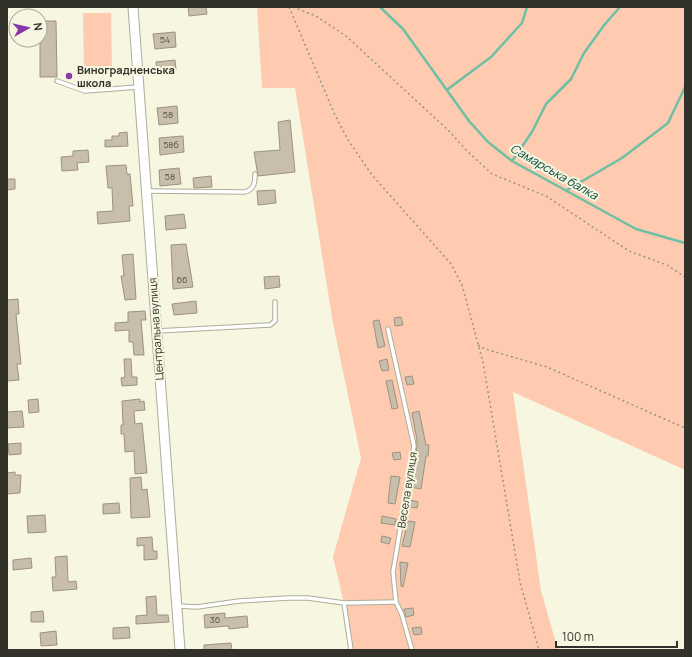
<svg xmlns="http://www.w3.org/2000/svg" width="692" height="657" viewBox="0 0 692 657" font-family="Manrope,sans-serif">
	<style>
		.green { fill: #fecbb1 }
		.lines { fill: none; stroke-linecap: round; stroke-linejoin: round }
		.stream { stroke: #6dc0a3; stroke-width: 2.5 }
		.building { fill: #c9bdab; stroke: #9d9280 }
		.service-casing { stroke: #adad99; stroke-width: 5.5 }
		.tertiary-casing { stroke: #adad99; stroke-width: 11 }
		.path { stroke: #959586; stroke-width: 1.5; stroke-dasharray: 2 3; stroke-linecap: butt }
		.service { stroke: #fff; stroke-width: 3.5 }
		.tertiary { stroke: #fff; stroke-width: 9 }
		.poi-dot { fill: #8938a7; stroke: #f6f6e1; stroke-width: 1.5 }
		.labels { text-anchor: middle; stroke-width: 4; stroke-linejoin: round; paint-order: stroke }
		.number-label { font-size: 9px; fill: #58554a }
		.poi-label { font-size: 11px; font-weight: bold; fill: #32322a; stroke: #f6f6e1; text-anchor: start }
		.street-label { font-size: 11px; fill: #32322a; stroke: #f6f6e1 }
		.water-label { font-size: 12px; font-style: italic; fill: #004937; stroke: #f6f6e1 }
	</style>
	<rect width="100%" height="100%" fill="#f6f6e1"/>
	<g class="green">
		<polygon points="257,7 685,7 685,470 513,392 541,591 558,650 351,650 344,603 333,557 361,458 333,323 295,88 262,88"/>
		<polygon points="83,13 111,13 112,70 84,70"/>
	</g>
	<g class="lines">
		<g class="stream">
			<polyline points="380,7 403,29 469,121 488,142 512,161 636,229 685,243"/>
			<polyline points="448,89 491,57 522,23 527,7"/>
			<polyline points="512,161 532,132 546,104 571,79 584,53 605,24 620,7"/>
			<polyline points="567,190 622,158 668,123 685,87"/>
		</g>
	</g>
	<g class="building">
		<polygon points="188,7 206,7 207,14 189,16"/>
		<polygon points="40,21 56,21 57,77 40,77"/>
		<polygon points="175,32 176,47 155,49 153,34"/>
		<polygon points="175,60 176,70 157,72 156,62"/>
		<polygon points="177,106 178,123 159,125 157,108"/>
		<polygon points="290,120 295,172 258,176 254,152 280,150 278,122"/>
		<polygon points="127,132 128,146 105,147 105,140 112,140 112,136 119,136 119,133"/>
		<polygon points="183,136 184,152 160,155 159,138"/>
		<polygon points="88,150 89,162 77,163 78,170 62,171 61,157 73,156 73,151"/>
		<polygon points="126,165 127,174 130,174 133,206 129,206 130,221 98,224 97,212 113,211 112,188 108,188 106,166"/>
		<polygon points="179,168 181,184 160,186 159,170"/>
		<polygon points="211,176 212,187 194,188 193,178"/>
		<polygon points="7,179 15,179 15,189 7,190"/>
		<polygon points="275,190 276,203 258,205 257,191"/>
		<polygon points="184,214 186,228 166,230 165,216"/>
		<polygon points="186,244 193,287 173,289 171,245"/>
		<polygon points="133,254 136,299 125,300 121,276 124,276 122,255"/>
		<polygon points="279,276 280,287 265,289 264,277"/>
		<polygon points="18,299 19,314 16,314 21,364 17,364 19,380 7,381 7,300"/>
		<polygon points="196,301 197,313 174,315 172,304"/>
		<polygon points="145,311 146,320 141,320 144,355 134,355 133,342 129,342 129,330 115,331 115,323 128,322 128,312"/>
		<polygon points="401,317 403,325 395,326 394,318"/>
		<polygon points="379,320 385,346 378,348 373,321"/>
		<polygon points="124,359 131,359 132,377 137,377 137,385 122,386 121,378 125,377"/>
		<polygon points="387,359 389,370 382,371 379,361"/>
		<polygon points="412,376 414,384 407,385 405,377"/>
		<polygon points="392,380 398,408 392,409 386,381"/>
		<polygon points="38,399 39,412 29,413 28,400"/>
		<polygon points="140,399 140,402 144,401 145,410 134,411 135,424 142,423 147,473 135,474 134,451 125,452 124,434 121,434 121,425 123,425 122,401"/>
		<polygon points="22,411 24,427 7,428 7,412"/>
		<polygon points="419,411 426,445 429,445 428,456 426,456 421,489 411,487 416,465 417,440 412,413"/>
		<polygon points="21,443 21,454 9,455 8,444"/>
		<polygon points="400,452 401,459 394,460 392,453"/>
		<polygon points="15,472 15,475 21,475 20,493 7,494 7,473"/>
		<polygon points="391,476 400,477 395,504 388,503"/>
		<polygon points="141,477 142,490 147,489 150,517 131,518 130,478"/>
		<polygon points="410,500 418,502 417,508 409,507"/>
		<polygon points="119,503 120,513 103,514 103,504"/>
		<polygon points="45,515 46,532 28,533 27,516"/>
		<polygon points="382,516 396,519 395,525 381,523"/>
		<polygon points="408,521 415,522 410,547 402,546"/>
		<polygon points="382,536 391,538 389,544 381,542"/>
		<polygon points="152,537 153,551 157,551 157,559 144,560 144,545 137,546 137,538"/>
		<polygon points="67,556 68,582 76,581 77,589 53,591 52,577 56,577 55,557"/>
		<polygon points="31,558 32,568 13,570 13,560"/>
		<polygon points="400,562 408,563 403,587 401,586"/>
		<polygon points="156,596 157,615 168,615 169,622 136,624 136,616 147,615 146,597"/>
		<polygon points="413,608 414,615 406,617 404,609"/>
		<polygon points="43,611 44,622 31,622 31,612"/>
		<polygon points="225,613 225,618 247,616 248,627 229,629 228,626 205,628 204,615"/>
		<polygon points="129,627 130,638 113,639 113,628"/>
		<polygon points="421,627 422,634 414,635 412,628"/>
		<polygon points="56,631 57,645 41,646 40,633"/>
		<polygon points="231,643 232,650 204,650 204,645"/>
	</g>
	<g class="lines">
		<g class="service-casing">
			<g id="service">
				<polyline points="57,81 85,91 138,87"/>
				<path d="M147,191l98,1c9,-3 10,-8 10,-18"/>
				<polyline points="388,329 414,446 393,572 396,602 402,615 412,650"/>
				<polyline points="157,331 270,325 275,321 275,302"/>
				<polyline points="344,603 351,650"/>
				<polyline points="178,606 197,607 239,601 289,598 308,598 344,603 396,602"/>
			</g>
		</g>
		<g class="tertiary-casing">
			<polyline id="tertiary" points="133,7 180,650"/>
		</g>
		<g class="path">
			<polyline points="289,7 335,115 348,140 372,175 451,264 462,285 483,362 520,582 539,650"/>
			<polyline points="293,7 316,16 346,36 448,130 467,151 492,174 546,196 629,251 667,265 685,277"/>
			<polyline points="478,345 485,349 547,367 685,428"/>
		</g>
		<use href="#service" class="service"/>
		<use href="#tertiary" class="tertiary"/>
	</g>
	<circle class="poi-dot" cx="69" cy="76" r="4"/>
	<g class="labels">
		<g class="number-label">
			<text x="165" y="43">54</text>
			<text x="168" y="118">58</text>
			<text x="171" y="148">58б</text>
			<text x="170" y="180">58</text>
			<text x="182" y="283">66</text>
			<text x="215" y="623">36</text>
		</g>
		<g class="poi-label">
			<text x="77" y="74">Виноградненська<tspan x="77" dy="13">школа</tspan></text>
		</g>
		<g class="street-label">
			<text transform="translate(156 329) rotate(-94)" y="4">Центральна вулиця</text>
			<text transform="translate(407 490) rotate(-81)" y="4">Весела вулиця</text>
		</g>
		<g class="water-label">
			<text transform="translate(554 172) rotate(30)" y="4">Самарська балка</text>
		</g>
	</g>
	<rect width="692" height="657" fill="none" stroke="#32322a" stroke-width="16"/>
	<g transform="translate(28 28) rotate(82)"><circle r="19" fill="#f6f6e1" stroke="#a8a898"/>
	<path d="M0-3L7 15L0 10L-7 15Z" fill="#8938a7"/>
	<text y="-6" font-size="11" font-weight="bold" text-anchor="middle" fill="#32322a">N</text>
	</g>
	<path d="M556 641v6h121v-6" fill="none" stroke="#32322a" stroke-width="2"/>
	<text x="562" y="641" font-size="12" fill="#32322a" stroke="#f6f6e1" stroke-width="3" paint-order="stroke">100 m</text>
</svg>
